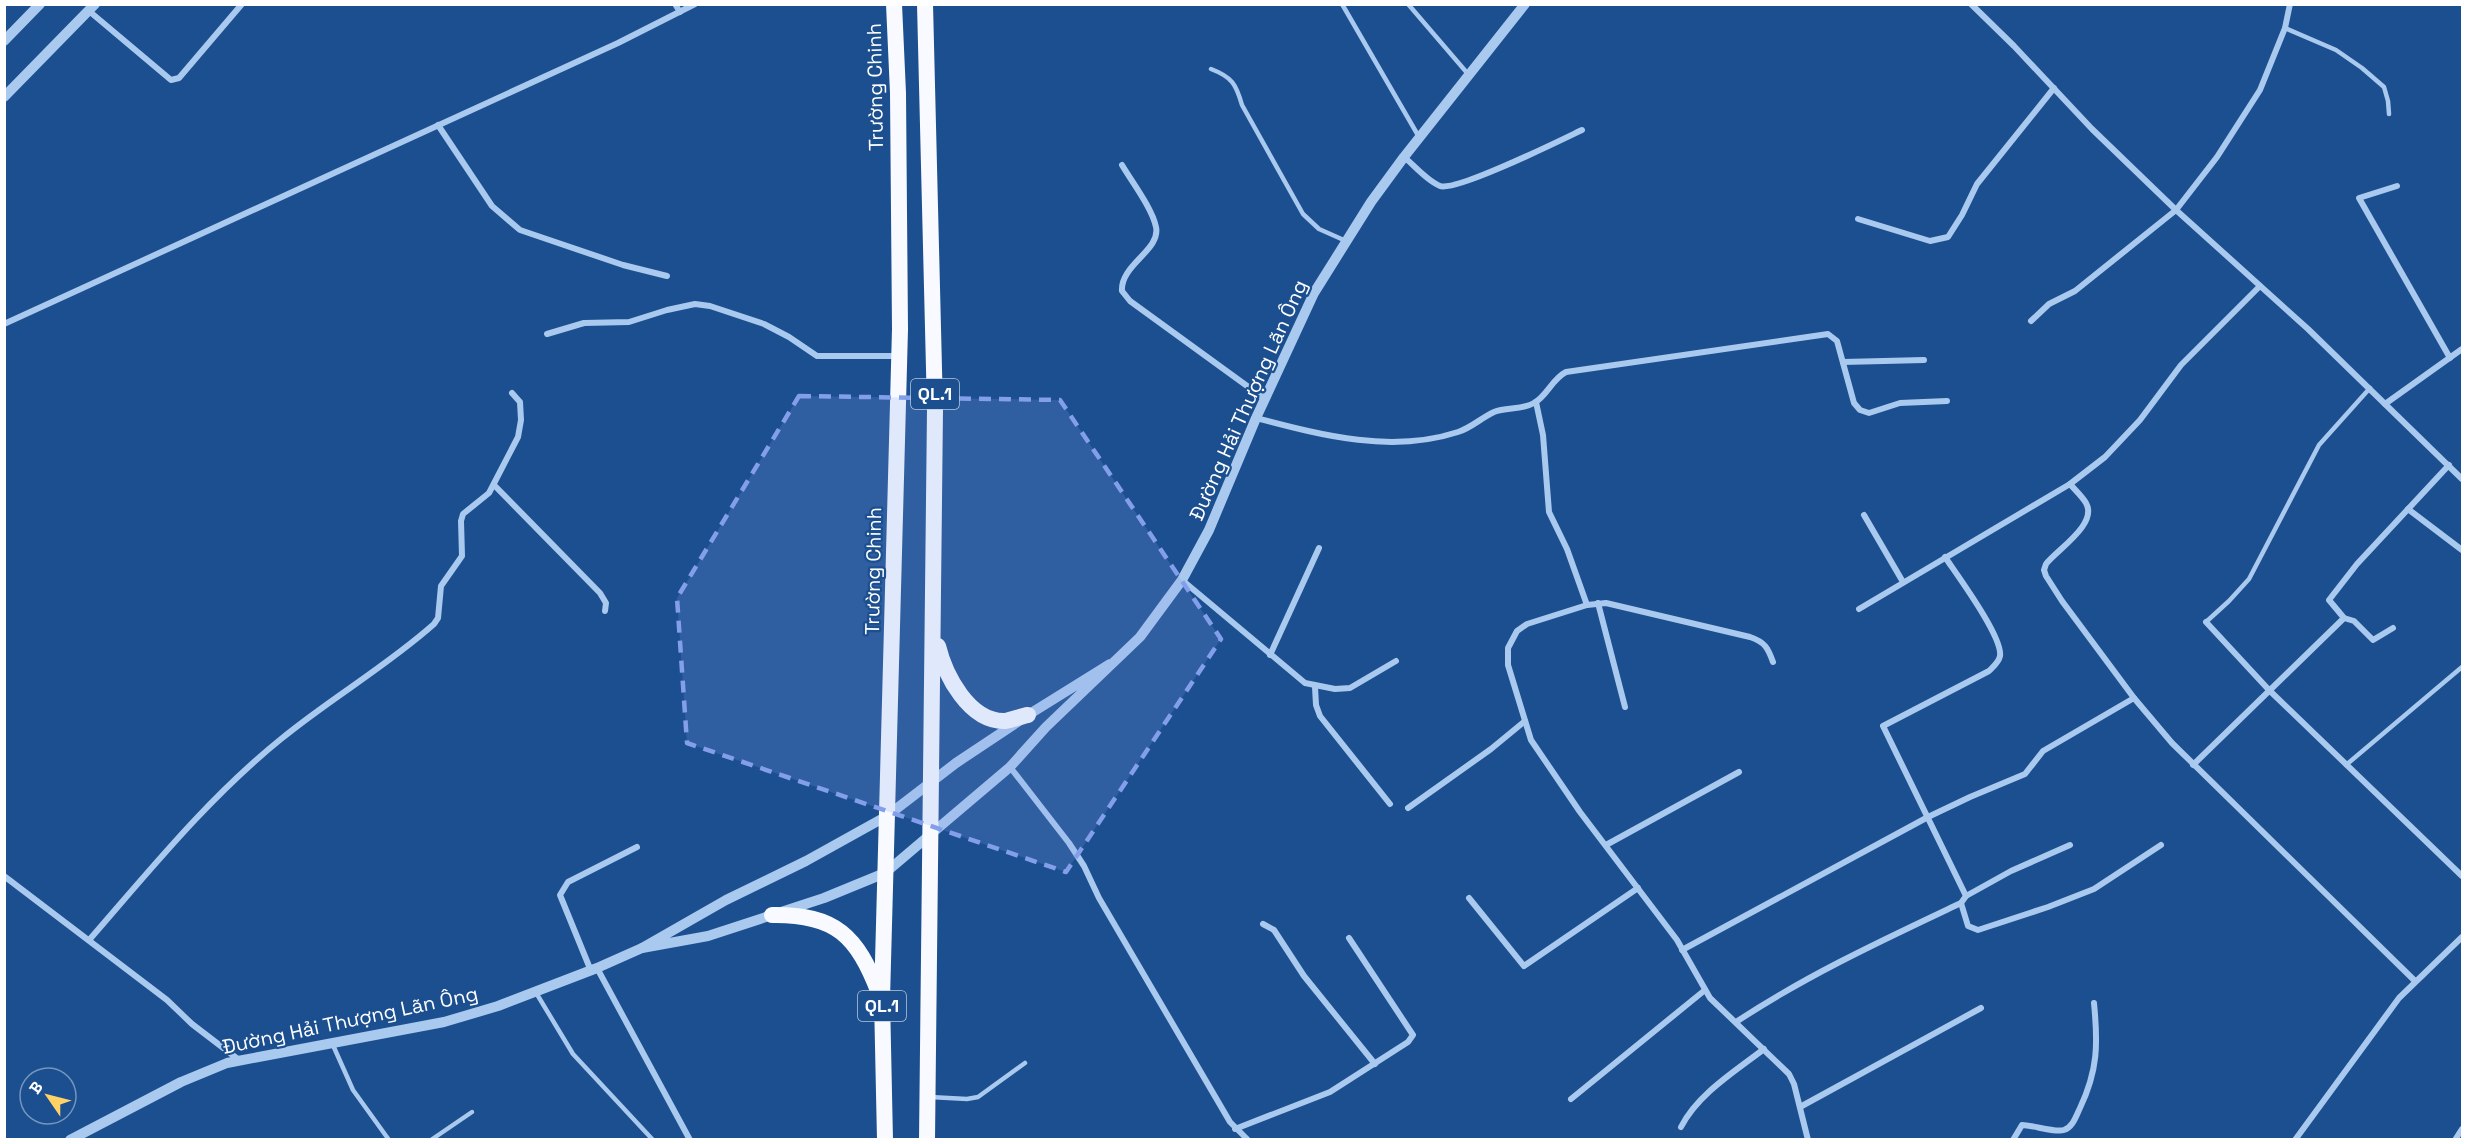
<svg xmlns="http://www.w3.org/2000/svg" width="2467" height="1144" viewBox="0 0 2467 1144" font-family="'Space Grotesk',sans-serif">
	<style>
		.lines { fill: none; stroke-linecap: round; stroke-linejoin: round }
		.service { stroke: #a9c9ee; stroke-width: 4.5 }
		.minor { stroke: #a9c9ee; stroke-width: 6 }
		.tertiary { stroke: #a9c9ee; stroke-width: 10 }
		.trunk { stroke: #f8faff; stroke-width: 16 }
		.marked { fill: #839eea; fill-opacity: 0.2; stroke: #839eea; stroke-width: 4.5; stroke-dasharray: 12 8; stroke-linejoin: round }
		.labels { text-anchor: middle; stroke-width: 4.5; stroke-linejoin: round; paint-order: stroke }
		.shield { fill: #1b4f8f; stroke: #bbcadd; stroke-width: 1.5 }
		.shield-label { font-size: 18px; font-weight: bold; fill: #fff }
		.street-label { font-size: 20px; fill: #fff; stroke: #1b4f8f }
	</style>
	<rect width="100%" height="100%" fill="#1b4f8f"/>
	<g class="lines">
		<g class="service">
			<polyline points="1342,4 1419,137"/>
			<polyline points="1408,4 1468,74"/>
			<polyline points="2285,28 2336,50 2362,68 2384,87 2388,101 2389,114"/>
			<path d="M1211,69c21,8 25,15 31,36l61,109 16,15 27,12"/>
			<polyline points="2206,622 2229,601 2249,579 2319,445 2370,388"/>
			<polyline points="2346,765 2462,667"/>
			<polyline points="535,991 573,1054 653,1140"/>
			<polyline points="332,1043 353,1090 389,1140"/>
			<polyline points="930,1097 967,1099 978,1097 1025,1063"/>
			<polyline points="431,1140 472,1112"/>
		</g>
		<g class="minor">
			<polyline points="675,4 680,12"/>
			<polyline points="1971,4 2014,46 2092,129 2176,210 2308,329 2462,479"/>
			<polyline points="89,11 171,80 179,78 242,4"/>
			<polyline points="438,125 492,206 520,230 623,265 667,276"/>
			<path d="M1404,157c10,8 23,24 36,29 16,6 121,-46 142,-56"/>
			<path d="M1122,165c10,17 30,43 34,62 5,23 -36,38 -34,64l8,10 135,98"/>
			<polyline points="2397,186 2359,198 2450,358"/>
			<polyline points="1858,219 1930,241 1948,237 1962,215 1977,184 2054,88"/>
			<polyline points="2031,321 2049,304 2075,291 2176,210 2217,157 2260,90 2285,28 2290,4"/>
			<polyline points="4,324 618,43 695,4"/>
			<polyline points="547,334 584,323 629,322 667,310 695,304 710,306 764,324 789,337 817,356 899,356"/>
			<polyline points="1843,362 1924,360"/>
			<polyline points="1536,402 1543,435 1549,512 1567,549 1587,605 1527,624 1517,631 1508,648 1508,665 1531,740 1580,812 1677,940 1710,998 1789,1074 1794,1084 1808,1140"/>
			<polyline points="2385,404 2462,349"/>
			<path d="M1256,418c65,17 135,36 202,14 13,-4 23,-14 36,-20 12,-5 28,-2 40,-9 13,-7 18,-24 32,-31l262,-38 9,7 17,62 6,7 9,3 31,-10 47,-2"/>
			<polyline points="2070,484 2105,457 2140,420 2181,365 2260,286"/>
			<polyline points="494,485 600,593 606,603 605,611"/>
			<polyline points="2408,509 2462,550"/>
			<polyline points="1864,515 1903,582"/>
			<path d="M1945,557c12,18 58,80 55,99 -1,6 -6,10 -11,15l-106,55 83,170"/>
			<polyline points="1182,580 1305,683 1335,689 1350,688 1396,661"/>
			<polyline points="1598,603 1625,707"/>
			<path d="M1587,605l19,-2 144,34c15,5 18,11 23,25"/>
			<path d="M1859,609l211,-125c5,6 12,12 16,19 12,21 -28,46 -40,61l-2,6 2,6 16,25 72,97 38,45 243,238"/>
			<polyline points="2344,618 2354,621 2373,640 2393,628"/>
			<polyline points="2206,622 2269,690 2462,876"/>
			<polyline points="1270,655 1319,548"/>
			<polyline points="1315,687 1316,705 1320,716 1390,804"/>
			<polyline points="2193,765 2344,618 2329,600 2357,564 2449,465"/>
			<polyline points="1010,767 1069,843 1084,866 1099,898 1230,1122 1248,1140"/>
			<polyline points="1408,808 1491,749 1525,721"/>
			<polyline points="1606,845 1739,772"/>
			<polyline points="4,876 167,1000 192,1024 239,1060"/>
			<polyline points="1469,898 1524,966 1638,888"/>
			<polyline points="1961,903 1968,926 1978,930 2048,907 2094,889 2161,845"/>
			<polyline points="1263,924 1274,930 1304,976 1375,1064"/>
			<path d="M90,939c60,-69 119,-142 191,-200 50,-41 106,-73 153,-115l4,-6 3,-32 21,-30 -1,-35 2,-7 26,-21 29,-56 3,-17 -1,-18 -8,-9"/>
			<polyline points="1682,950 1928,817 1970,797 2025,774 2043,751 2134,698"/>
			<polyline points="597,968 690,1140"/>
			<polyline points="591,971 560,895 568,882 637,847"/>
			<path d="M1736,1022c71,-47 149,-83 225,-119l5,-7 45,-25 59,-26"/>
			<polyline points="1571,1099 1705,990"/>
			<polyline points="1800,1107 1981,1008"/>
			<path d="M1681,1127c17,-33 53,-55 83,-78"/>
			<polyline points="1235,1129 1330,1092 1408,1042 1413,1035 1349,938"/>
			<path d="M2013,1140l9,-15c11,0 33,8 42,5 9,-3 12,-14 16,-22 18,-38 18,-64 14,-105"/>
			<polyline points="2295,1140 2399,998 2462,937"/>
			<polyline points="2455,1140 2462,1129"/>
		</g>
		<g class="tertiary">
			<polyline points="4,41 40,4"/>
			<polyline points="4,97 95,4"/>
			<polyline points="1110,664 1028,715 956,763 887,816 806,861 726,900 642,948 708,936 824,898 885,873 1010,767 1046,727 1140,637 1182,580 1209,530 1256,418 1314,293 1371,202 1404,157 1525,4"/>
			<polyline points="70,1140 181,1082 227,1063 444,1022 498,1006 597,968 642,948"/>
		</g>
		<g class="trunk">
			<polyline points="925,4 935,409 927,1140"/>
			<path d="M938,646c7,29 31,76 67,75 7,-1 16,-5 23,-6"/>
			<path d="M772,915c64,-1 85,21 107,78"/>
			<polyline points="885,1140 882,999 900,329 898,93 894,4"/>
		</g>
	</g>
	<path class="marked" d="M799,396l261,4 161,239 -155,233 -379,-129 -10,-145z"/>
	<g class="labels">
		<g class="shield">
			<rect x="911" y="379" width="48" height="30" rx="4.5"/>
			<rect x="858" y="991" width="48" height="30" rx="4.5"/>
		</g>
		<g class="shield-label">
			<text x="935" y="400">QL.1</text>
			<text x="882" y="1012">QL.1</text>
		</g>
		<g class="street-label">
			<text transform="translate(875 87) rotate(-91)" y="7">Trường Chinh</text>
			<text transform="translate(1248 400) rotate(-66)" y="7">Đường Hải Thượng Lãn Ông</text>
			<text transform="translate(873 571) rotate(-89)" y="7">Trường Chinh</text>
			<text transform="translate(350 1020) rotate(-12)" y="7">Đường Hải Thượng Lãn Ông</text>
		</g>
	</g>
	<rect width="2467" height="1144" fill="none" stroke="#ffffff" stroke-width="12"/>
	<g transform="translate(48 1096) rotate(305)"><circle r="28" fill="#1b4f8f" stroke="#7695bc" stroke-width="1.5"/>
	<path d="M0-4.5L10 22L0 15L-10 22Z" fill="#ffd166"/>
	<text y="-9" font-size="16" font-weight="bold" text-anchor="middle" fill="#ffffff">B</text>
	</g>
</svg>
